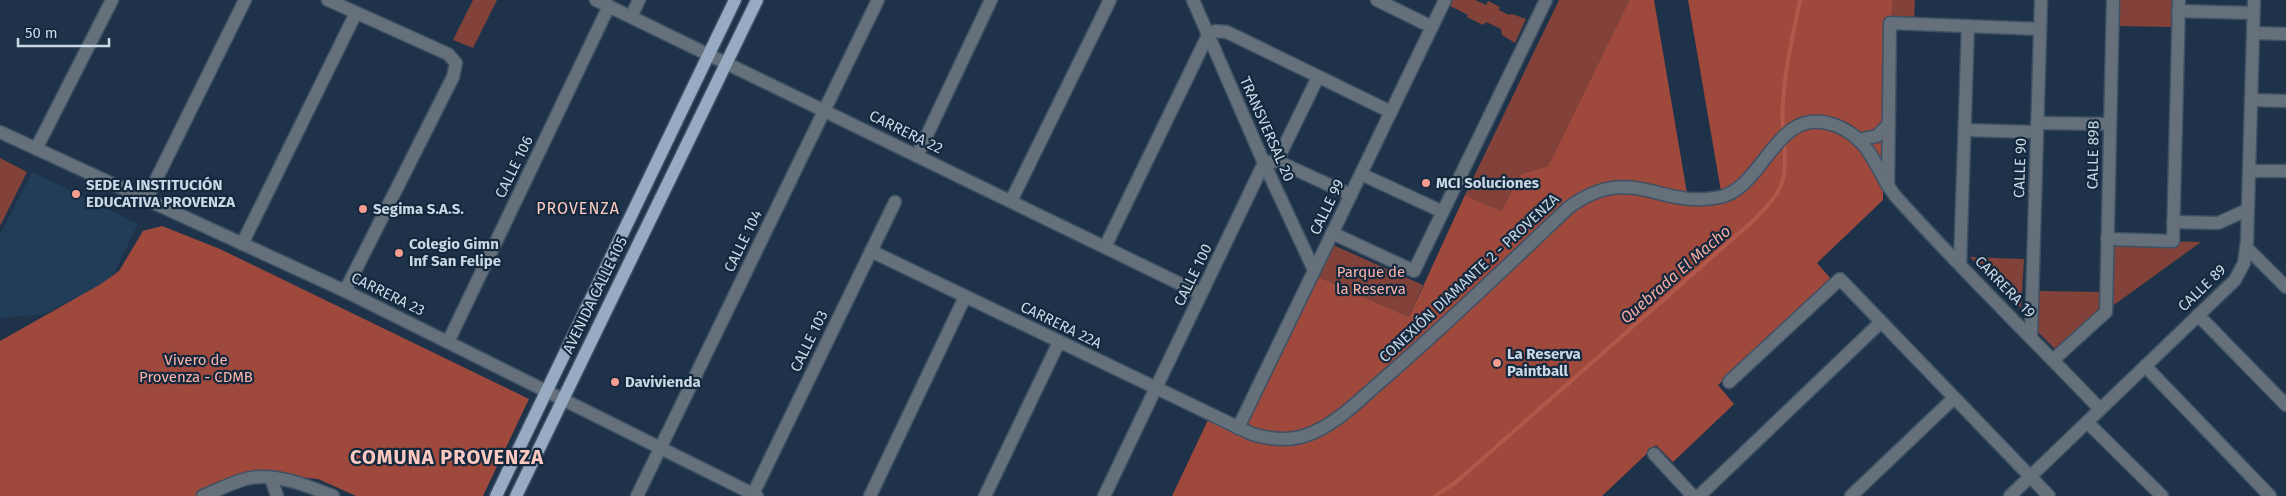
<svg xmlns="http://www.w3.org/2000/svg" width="2286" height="496" viewBox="0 0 2286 496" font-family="'Fira Sans',sans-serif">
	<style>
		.built { fill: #223d57 }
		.green { fill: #834239 }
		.forest { fill: #9f483c }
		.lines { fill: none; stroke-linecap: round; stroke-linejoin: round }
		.stream { stroke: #b1584b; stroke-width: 4 }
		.minor-casing { stroke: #3d5165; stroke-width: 15 }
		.major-casing { stroke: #3d5165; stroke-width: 15 }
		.minor { stroke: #65707a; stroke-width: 12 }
		.major { stroke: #97acc3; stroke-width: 12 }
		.poi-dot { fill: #f59d8f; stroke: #14293e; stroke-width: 2 }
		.labels { text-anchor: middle; stroke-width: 4.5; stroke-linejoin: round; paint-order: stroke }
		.street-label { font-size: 15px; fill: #cad7e5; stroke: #14293e }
		.poi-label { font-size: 15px; font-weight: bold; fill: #cad7e5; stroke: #14293e; text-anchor: start }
		.park-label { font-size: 15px; fill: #fcb2a6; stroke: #14293e }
		.neighbourhood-label { font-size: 16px; letter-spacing: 1px; fill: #fdcac1; stroke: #14293e }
		.water-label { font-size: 16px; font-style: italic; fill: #f4aa9e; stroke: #14293e }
		.district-label { font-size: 20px; font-weight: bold; letter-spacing: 1px; fill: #fdcac1; stroke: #14293e }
	</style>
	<rect width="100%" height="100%" fill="#1e3349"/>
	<polygon class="built" points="32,172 138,224 109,283 44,314 0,318 0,235"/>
	<g class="green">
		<polygon points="473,0 497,0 473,48 453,40"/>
		<polygon points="1452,0 1475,0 1486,5 1488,1 1500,7 1499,10 1509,15 1512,14 1526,19 1515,43 1502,35 1501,29 1486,22 1483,25 1467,17 1468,15 1450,6"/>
		<polygon points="1559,0 1629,0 1548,166 1521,174 1501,211 1465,195"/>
		<polygon points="1893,0 1915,0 1914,19 1892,18"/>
		<polygon points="2117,0 2174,0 2173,27 2117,26"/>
		<polygon points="0,158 27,172 0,226"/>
		<polygon points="2111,240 2201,242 2111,307"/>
		<polygon points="1333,245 1423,285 1409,317 1319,277"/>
		<polygon points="1970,257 2024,259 2021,308"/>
		<polygon points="2037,291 2106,292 2106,312 2059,353 2035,329"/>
	</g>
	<g class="forest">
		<polygon points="1629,0 1654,0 1688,199 1722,197 1688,0 1893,0 1892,18 1884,18 1883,200 1817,263 1831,279 1718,385 1734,404 1673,462 1656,445 1602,496 1172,496 1208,420 1241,436 1319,277 1409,317 1465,195 1501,211 1521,174 1548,166"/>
		<polygon points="162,226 220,249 529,399 483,496 356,496 318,479 255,473 196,496 0,496 0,341 101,284 119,271 143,231"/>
	</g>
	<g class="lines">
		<g class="stream">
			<path d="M1783,134c-3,-46 8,-90 17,-134"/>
			<path d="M1435,496l20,-13 298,-262c30,-31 34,-37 31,-80"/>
		</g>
		<g class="minor-casing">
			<g id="minor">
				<polyline points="328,0 448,54 456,63 453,77 345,291"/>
				<polyline points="596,0 1201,294"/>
				<polyline points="1193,0 1264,163 1314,270"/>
				<polyline points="1377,0 1432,27"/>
				<polyline points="2178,11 2253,13"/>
				<polyline points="631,17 639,0"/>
				<polyline points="2253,33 2286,34"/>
				<polyline points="2251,100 2286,101"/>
				<polyline points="2037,123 2110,124"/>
				<polyline points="1965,130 2037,132"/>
				<polyline points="0,132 345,291 757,496"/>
				<polyline points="1858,140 1877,136 1889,124"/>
				<polyline points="36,149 112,0"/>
				<polyline points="917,156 991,0"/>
				<polyline points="1277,161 1351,195"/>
				<polyline points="1264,163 1277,161 1318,77"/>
				<polyline points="2249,171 2286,171"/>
				<polyline points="1361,174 1443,212"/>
				<polyline points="1888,186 1890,23 2040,29"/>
				<polyline points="146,200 245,0"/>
				<polyline points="1011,201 1110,0"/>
				<polyline points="2173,222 2218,223 2247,210"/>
				<polyline points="1332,233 1414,271 1546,0"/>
				<polyline points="2107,239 2173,241 2179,0"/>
				<polyline points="242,244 356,13"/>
				<polyline points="1105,247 1208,35 1215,31 1227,32 1391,112"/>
				<polyline points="2246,247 2286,287"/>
				<path d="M871,251l381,183c17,5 35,7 52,2 32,-10 58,-39 83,-60 62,-54 121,-111 181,-168 63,-47 91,2 152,-11 38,-8 53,-71 91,-75 17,-2 35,6 48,18 17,16 23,42 39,59 65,72 135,140 202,210"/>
				<polyline points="1960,264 1968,26"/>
				<polyline points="2198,315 2286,405"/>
				<polyline points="2031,337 2041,0"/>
				<polyline points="448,342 609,6"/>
				<polyline points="2053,360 2106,312 2113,0"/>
				<polyline points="2145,366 2270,496"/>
				<polyline points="1729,382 1840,279 2049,496"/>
				<polyline points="2087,422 2162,496"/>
				<polyline points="1238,428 1445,0"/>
				<polyline points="1654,454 1693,496"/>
				<polyline points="271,478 277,496"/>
				<polyline points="753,494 895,202"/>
				<path d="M203,496c15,-6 32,-15 47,-18 27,-5 58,8 83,18"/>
				<polyline points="637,496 878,0"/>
				<polyline points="870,496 965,297"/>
				<polyline points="985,496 1059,342"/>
				<polyline points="1104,496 1264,163"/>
				<polyline points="1699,496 1881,322"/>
				<polyline points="1851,496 1954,398"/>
				<polyline points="2010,496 2235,280 2244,263 2247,241 2254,0"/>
			</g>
		</g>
		<g class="major-casing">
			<g id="major">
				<polyline points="496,496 735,0"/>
				<polyline points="516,496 757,0"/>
			</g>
		</g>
		<use href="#minor" class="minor"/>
		<use href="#major" class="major"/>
	</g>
	<g class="poi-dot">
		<circle cx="1426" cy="183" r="5"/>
		<circle cx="76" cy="194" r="5"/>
		<circle cx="363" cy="209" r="5"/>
		<circle cx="399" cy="253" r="5"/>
		<circle cx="1497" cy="363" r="5"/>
		<circle cx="615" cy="382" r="5"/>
	</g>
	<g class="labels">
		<g class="street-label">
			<text transform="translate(1267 129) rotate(66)" y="5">TRANSVERSAL 20</text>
			<text transform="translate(906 132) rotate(26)" y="5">CARRERA 22</text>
			<text transform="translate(2093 155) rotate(-89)" y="5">CALLE 89B</text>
			<text transform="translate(514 167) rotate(-64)" y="5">CALLE 106</text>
			<text transform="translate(2020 168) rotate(-88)" y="5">CALLE 90</text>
			<text transform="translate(1327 207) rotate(-64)" y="5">CALLE 99</text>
			<text transform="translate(743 241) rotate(-64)" y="5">CALLE 104</text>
			<text transform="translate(1193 275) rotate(-64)" y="5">CALLE 100</text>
			<text transform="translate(1469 278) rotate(-43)" y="5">CONEXIÓN DIAMANTE 2 - PROVENZA</text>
			<text transform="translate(2005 287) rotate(46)" y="5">CARRERA 19</text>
			<text transform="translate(2202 288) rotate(-44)" y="5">CALLE 89</text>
			<text transform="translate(388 294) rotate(26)" y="5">CARRERA 23</text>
			<text transform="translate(595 295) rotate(-64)" y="5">AVENIDA CALLE 105</text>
			<text transform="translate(1061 325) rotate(26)" y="5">CARRERA 22A</text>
			<text transform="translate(809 341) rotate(-64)" y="5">CALLE 103</text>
		</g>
		<g class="poi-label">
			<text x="1436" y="188">MCI Soluciones</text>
			<text x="86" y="190">SEDE A INSTITUCIÓN<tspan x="86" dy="17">EDUCATIVA PROVENZA</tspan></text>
			<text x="373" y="214">Segima S.A.S.</text>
			<text x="409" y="249">Colegio Gimn<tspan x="409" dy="17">Inf San Felipe</tspan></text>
			<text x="1507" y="359">La Reserva<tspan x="1507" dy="17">Paintball</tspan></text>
			<text x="625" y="387">Davivienda</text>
		</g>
		<g class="park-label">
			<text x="1371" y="277">Parque de<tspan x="1371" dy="17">la Reserva</tspan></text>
			<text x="196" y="365">Vivero de<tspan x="196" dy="17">Provenza - CDMB</tspan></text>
		</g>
		<g class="neighbourhood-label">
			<text x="578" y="214">PROVENZA</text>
		</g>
		<g class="water-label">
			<text transform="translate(1675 274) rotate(-41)" y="6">Quebrada El Macho</text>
		</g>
		<g class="district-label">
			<text x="447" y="464">COMUNA PROVENZA</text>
		</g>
	</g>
	<path d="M18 38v8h91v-8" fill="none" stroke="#cad7e5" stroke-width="2.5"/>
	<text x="25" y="38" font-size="15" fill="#cad7e5" stroke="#14293e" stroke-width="4" paint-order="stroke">50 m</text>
</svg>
